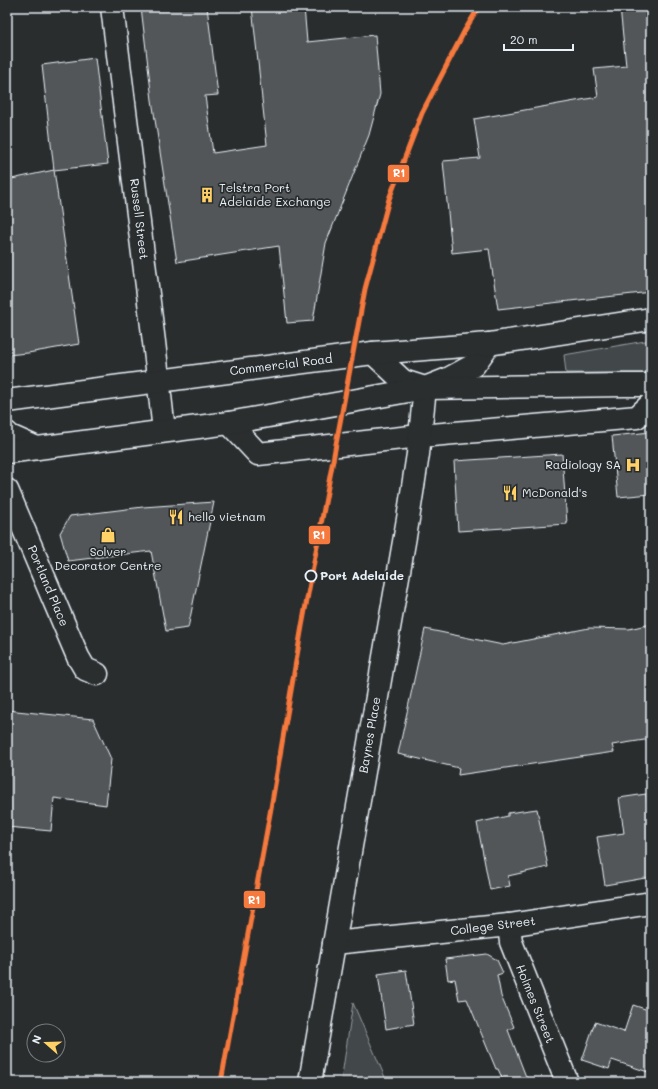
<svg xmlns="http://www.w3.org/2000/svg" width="658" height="1089" viewBox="0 0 658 1089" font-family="Mali,sans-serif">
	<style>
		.green { fill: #424648; stroke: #959ca0 }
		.building { fill: #535759; stroke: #e8f1f8 }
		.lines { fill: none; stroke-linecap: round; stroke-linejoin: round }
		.minor-casing { stroke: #e8f1f8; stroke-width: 25 }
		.major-casing { stroke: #e8f1f8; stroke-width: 25 }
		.minor { stroke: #2a2d2e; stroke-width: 22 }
		.major { stroke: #2a2d2e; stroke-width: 22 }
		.rail-1-casing { stroke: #2a2d2e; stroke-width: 8 }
		.rail-1 { stroke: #f6793e; stroke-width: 5 }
		.stop-dot { fill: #2a2d2e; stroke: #e8f1f8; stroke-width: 2 }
		.labels { text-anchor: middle; stroke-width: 3.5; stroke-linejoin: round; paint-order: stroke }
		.poi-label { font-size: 12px; fill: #e8f1f8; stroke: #2a2d2e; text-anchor: start }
		.street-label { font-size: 12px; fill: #e8f1f8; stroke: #2a2d2e }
		.stop-label { font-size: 12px; font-weight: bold; fill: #e8f1f8; stroke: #2a2d2e; text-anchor: start }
		.line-badge { stroke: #2a2d2e; stroke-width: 1.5 }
		.badge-label { font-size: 11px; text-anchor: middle; font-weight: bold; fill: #fff }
	</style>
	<rect width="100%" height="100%" fill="#2a2d2e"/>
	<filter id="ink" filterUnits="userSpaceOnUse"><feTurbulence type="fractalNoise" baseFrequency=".025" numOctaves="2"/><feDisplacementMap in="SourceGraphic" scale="8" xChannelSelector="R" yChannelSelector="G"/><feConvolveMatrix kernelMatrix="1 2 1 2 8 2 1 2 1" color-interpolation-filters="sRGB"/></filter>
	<g filter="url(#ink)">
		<g class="green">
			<polygon points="651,340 651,373 566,373 564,355"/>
			<polygon points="353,1003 387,1082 341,1082"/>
		</g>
		<g class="building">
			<polygon points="141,7 207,7 218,95 205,96 213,153 267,145 252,7 304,7 307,42 375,35 380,94 369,135 326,243 313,321 287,323 279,246 177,262 152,100"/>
			<polygon points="620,7 651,7 651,292 498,309 489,249 452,253 443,161 480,158 474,119 598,97 594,69 626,66"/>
			<polygon points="95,58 108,164 54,170 42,65"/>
			<polygon points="54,170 79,344 28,353 7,355 7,180"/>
			<polygon points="651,432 651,494 618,497 612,436"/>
			<polygon points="562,454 567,524 458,531 454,461"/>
			<polygon points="214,502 188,628 166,631 151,551 68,561 60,533 70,516 143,507"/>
			<polygon points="651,624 651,739 612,745 614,752 458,775 459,768 398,754 425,629 503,645 589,628 629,629"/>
			<polygon points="7,710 93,719 111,759 106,805 54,798 51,831 7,827"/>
			<polygon points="646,794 651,825 651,877 605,885 597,837 624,833 619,798"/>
			<polygon points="537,809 548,867 508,876 510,886 490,890 477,823 508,816 508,813"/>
			<polygon points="487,954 497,960 503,973 497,975 501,996 514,1027 508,1030 528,1082 504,1082 498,1069 496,1069 467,999 459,1000 455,979 448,980 445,959"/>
			<polygon points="406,970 414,1024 386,1029 378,974"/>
			<polygon points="633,1005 651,1011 651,1073 612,1060 609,1069 582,1060 595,1022 624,1032"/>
		</g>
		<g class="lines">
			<g class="minor-casing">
				<g id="minor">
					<polyline points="112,7 154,342 164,431"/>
					<polyline points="229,423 258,454 420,436 637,417 651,404"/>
					<polyline points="7,490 78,657 85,669 97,674"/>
					<polyline points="509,925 511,942 567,1082"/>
					<polyline points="334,943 509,925 651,903"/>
					<polyline points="310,1082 408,519 418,454 425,388"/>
				</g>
			</g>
			<g class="major-casing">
				<g id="major">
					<polyline points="373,353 403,381 425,388 448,379 474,365 489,344"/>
					<polyline points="7,401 373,353 489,344 651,319"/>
					<polyline points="7,433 10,436 37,448"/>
					<polyline points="7,452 229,423 425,388 624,385 651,385"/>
				</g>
			</g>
			<use href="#minor" class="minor"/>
			<use href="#major" class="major"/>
			<g class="rail-1-casing">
				<polyline id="rail-1" points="221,1082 271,808 302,626 365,289 389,199 422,113 465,30 479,7"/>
			</g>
			<use href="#rail-1" class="rail-1"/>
		</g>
	</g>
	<defs>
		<g id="building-bare" transform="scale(1.2)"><path d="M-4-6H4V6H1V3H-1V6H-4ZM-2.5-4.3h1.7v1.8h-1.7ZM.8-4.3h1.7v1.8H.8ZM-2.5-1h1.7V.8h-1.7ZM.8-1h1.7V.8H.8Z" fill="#ffd166" stroke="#2a2d2e" stroke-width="2.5" paint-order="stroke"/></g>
		<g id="hospital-bare" transform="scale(1.2)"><path d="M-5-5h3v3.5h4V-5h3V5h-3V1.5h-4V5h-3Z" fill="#ffd166" stroke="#2a2d2e" stroke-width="2.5" paint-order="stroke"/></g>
		<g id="restaurant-bare" transform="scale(1.2)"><path d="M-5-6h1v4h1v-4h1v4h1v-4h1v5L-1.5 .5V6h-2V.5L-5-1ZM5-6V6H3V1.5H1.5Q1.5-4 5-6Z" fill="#ffd166" stroke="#2a2d2e" stroke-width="2.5" paint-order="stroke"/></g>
		<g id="shop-bare" transform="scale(1.2)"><path d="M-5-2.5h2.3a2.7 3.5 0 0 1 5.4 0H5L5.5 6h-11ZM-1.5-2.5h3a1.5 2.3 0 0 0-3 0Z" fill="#ffd166" stroke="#2a2d2e" stroke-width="2.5" paint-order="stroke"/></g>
	</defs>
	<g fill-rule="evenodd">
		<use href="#building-bare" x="207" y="195"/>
		<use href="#hospital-bare" x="633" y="465"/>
		<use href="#restaurant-bare" x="510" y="493"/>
		<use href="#restaurant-bare" x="176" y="517"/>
		<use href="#shop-bare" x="108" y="535"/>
	</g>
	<circle class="stop-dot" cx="311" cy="576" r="5.5"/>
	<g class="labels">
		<g class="poi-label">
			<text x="219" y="192">Telstra Port<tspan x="219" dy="14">Adelaide Exchange</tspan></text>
			<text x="621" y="469" text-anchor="end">Radiology SA</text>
			<text x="522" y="497">McDonald's</text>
			<text x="188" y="521">hello vietnam</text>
			<text x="108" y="556" text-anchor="middle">Solver<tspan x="108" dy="14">Decorator Centre</tspan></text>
		</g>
		<g class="street-label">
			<text transform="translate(139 219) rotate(83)" y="4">Russell Street</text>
			<text transform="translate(281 365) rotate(-7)" y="4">Commercial Road</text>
			<text transform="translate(48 586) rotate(67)" y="4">Portland Place</text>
			<text transform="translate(370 735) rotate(-80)" y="4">Baynes Place</text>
			<text transform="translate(493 926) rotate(-7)" y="4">College Street</text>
			<text transform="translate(535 1004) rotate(68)" y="4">Holmes Street</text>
		</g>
		<g class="stop-label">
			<text x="320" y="580">Port Adelaide</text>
		</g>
	</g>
	<g class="line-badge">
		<rect x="387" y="164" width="23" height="19" rx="4" fill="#f6793e"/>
		<rect x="308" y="525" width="23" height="20" rx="4" fill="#f6793e"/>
		<rect x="243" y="890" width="23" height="19" rx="4" fill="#f6793e"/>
	</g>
	<g class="badge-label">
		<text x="399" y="177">R1</text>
		<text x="319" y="539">R1</text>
		<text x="254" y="904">R1</text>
	</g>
	<rect width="658" height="1089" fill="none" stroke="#2a2d2e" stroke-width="24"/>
	<rect x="12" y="12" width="634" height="1065" fill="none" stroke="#e8f1f8" stroke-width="1.5" filter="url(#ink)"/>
	<g transform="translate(46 1043) rotate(290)"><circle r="19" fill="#2a2d2e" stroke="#767b7f"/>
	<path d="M0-3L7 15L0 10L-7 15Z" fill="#ffd166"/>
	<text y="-6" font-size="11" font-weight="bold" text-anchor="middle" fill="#e8f1f8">N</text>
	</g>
	<path d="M504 44v6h69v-6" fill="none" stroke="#e8f1f8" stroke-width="2"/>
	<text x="510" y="44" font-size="12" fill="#e8f1f8" stroke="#2a2d2e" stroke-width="3" paint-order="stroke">20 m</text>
</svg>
